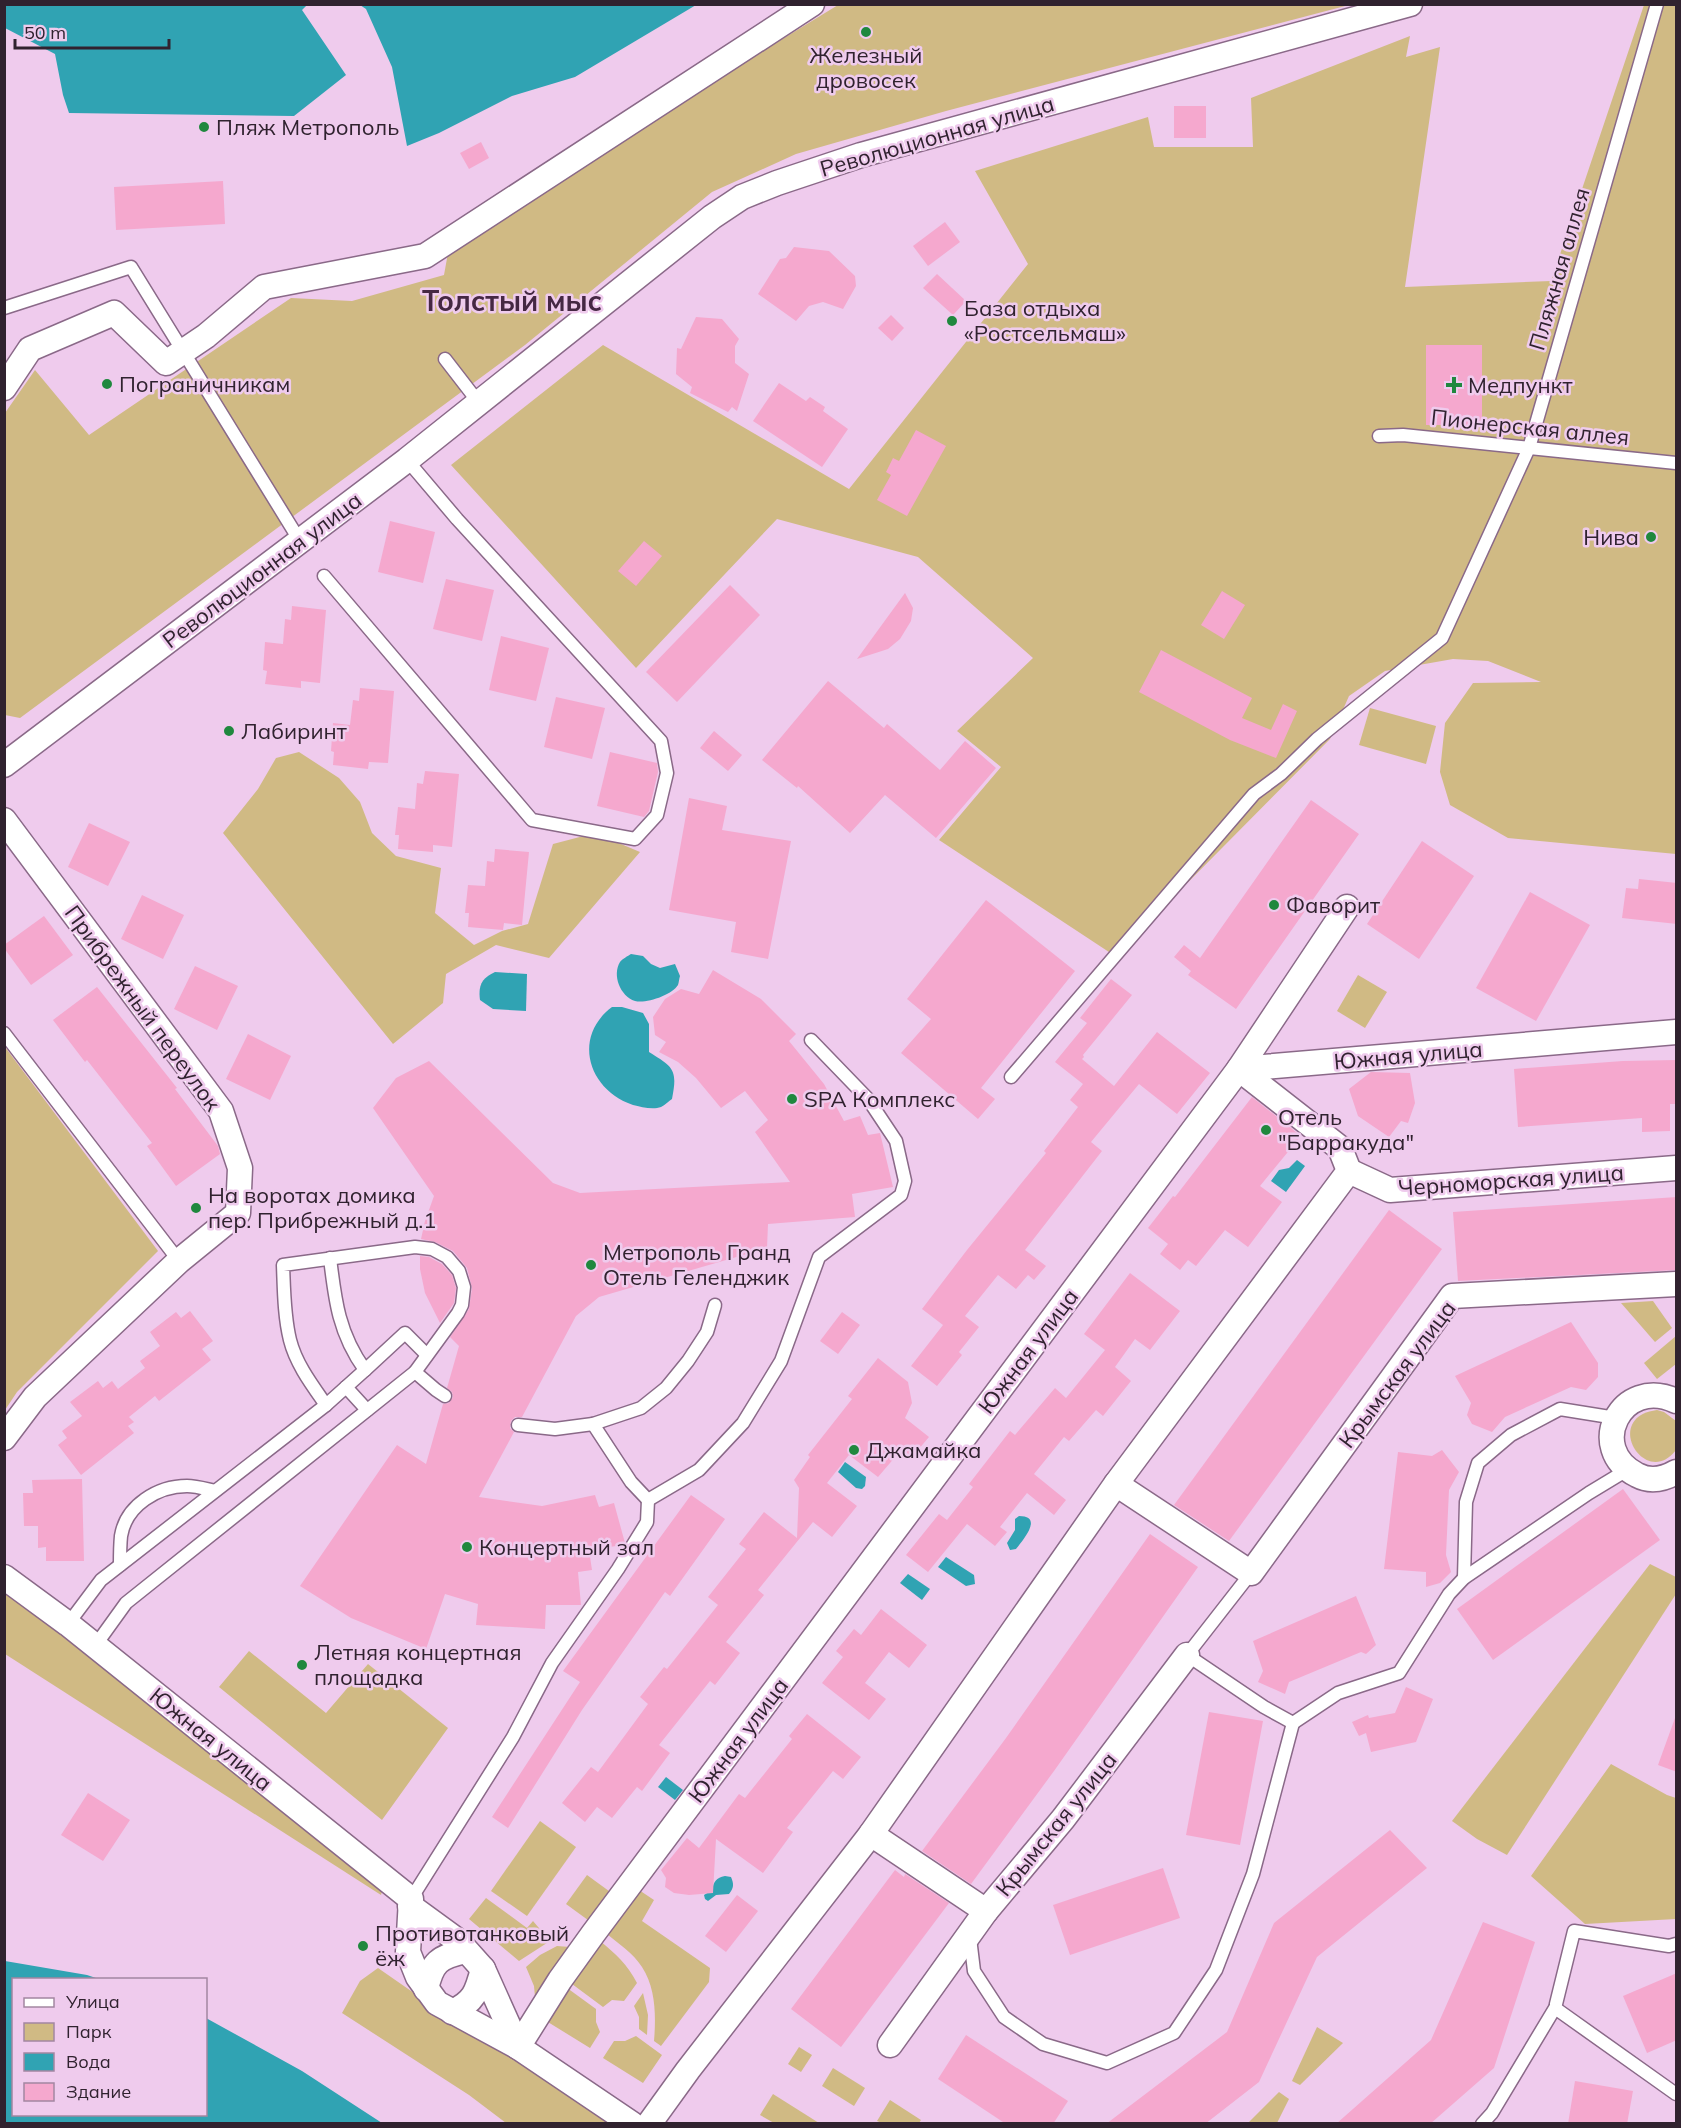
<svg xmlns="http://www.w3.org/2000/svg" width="1681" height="2128" viewBox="0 0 1681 2128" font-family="Mulish,sans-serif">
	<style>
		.green { fill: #d0ba84 }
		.water { fill: #30a3b3 }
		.building { fill: #f5a8ce }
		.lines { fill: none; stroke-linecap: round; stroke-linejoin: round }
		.lane-casing { stroke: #8a6988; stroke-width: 15 }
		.street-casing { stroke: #8a6988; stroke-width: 27 }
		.lane { stroke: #fff; stroke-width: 12 }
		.street { stroke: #fff; stroke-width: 24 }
		.poi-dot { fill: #1f883e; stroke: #efcbed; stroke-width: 2 }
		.labels { text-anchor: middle; stroke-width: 5; stroke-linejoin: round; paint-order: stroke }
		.poi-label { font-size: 22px; fill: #30222f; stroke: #efcbed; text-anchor: start }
		.street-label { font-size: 22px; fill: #30222f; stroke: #efcbed }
		.district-label { font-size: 28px; font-weight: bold; fill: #452843; stroke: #efcbed }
	</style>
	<rect width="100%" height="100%" fill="#efcbed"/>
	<g class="green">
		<polygon points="838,5 1349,5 946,111 796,154 712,192 525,345 20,718 5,715 5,413 35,370 89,435 291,298 352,301 444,275 448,253 637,128"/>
		<polygon points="1644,5 1676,5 1676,854 1508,838 1450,805 1440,772 1445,723 1473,683 1541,682 1488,661 1453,659 1385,671 1349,696 1330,739 1115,956 939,840 1001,767 957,731 1033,658 918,557 777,519 636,668 451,465 603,345 849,489 1028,264 975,171 1148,117 1154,147 1253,147 1251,98 1410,36 1406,57 1440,47 1405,287 1551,281"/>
		<polygon points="1370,708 1436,726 1426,764 1359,745"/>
		<polygon points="299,752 339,778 360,802 372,833 396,856 441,868 435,913 474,945 502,931 528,924 553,844 595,833 640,852 549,958 496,945 446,974 443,1003 393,1044 223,833 258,789 276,758"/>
		<polygon points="1358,975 1387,992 1365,1028 1337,1011"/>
		<polygon points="5,1047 158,1251 17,1392 5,1410"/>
		<polygon points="1653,1301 1672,1328 1655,1342 1621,1303"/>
		<polygon points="1676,1336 1676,1364 1657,1379 1644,1363"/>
		<path d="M1657,1410l7,2 12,9v29c-31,40 -75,-33 -19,-40z"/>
		<polygon points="1650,1564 1676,1577 1676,1594 1507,1855 1477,1839 1452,1821"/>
		<polygon points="4,1589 384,1884 381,1895 5,1654"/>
		<polygon points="249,1651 326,1713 368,1664 448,1728 382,1820 219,1687"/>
		<polygon points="1611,1764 1667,1795 1676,1798 1676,1919 1585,1924 1531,1876"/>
		<polygon points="540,1821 576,1847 527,1916 491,1891"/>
		<polygon points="587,1875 613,1894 592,1923 566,1904"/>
		<path d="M639,1890l15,10 -12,21 68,47 -1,14 -48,64 -7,-5c2,-24 2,-53 -12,-74 -9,-14 -23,-23 -35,-33z"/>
		<polygon points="486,1898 527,1928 533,1921 550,1941 519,1961 469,1919"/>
		<path d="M600,1941c16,13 27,23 37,42l-13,18 -12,-1 -9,7 -35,-26z"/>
		<polygon points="557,1946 570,1947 539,1994 535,1997 534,1986 526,1967 540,1955"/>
		<polygon points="378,1968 473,2034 617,2123 506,2123 469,2095 342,2013 360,1981"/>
		<polygon points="563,1985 596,2009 596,2022 600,2032 590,2048 543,2019"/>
		<polygon points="643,1993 648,2015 647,2035 639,2029 639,2017 634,2006"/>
		<polygon points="1317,2027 1343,2043 1300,2085 1292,2081"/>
		<polygon points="636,2036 662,2055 643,2083 603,2058 614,2041 625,2041"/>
		<polygon points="799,2047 812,2055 801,2072 788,2064"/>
		<polygon points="833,2068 865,2088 854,2106 822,2086"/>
		<polygon points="1279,2092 1289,2099 1277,2123 1248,2123"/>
		<polygon points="773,2094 819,2123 774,2123 760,2115"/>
		<polygon points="890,2100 921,2120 919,2123 882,2123 877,2121"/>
	</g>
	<g class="water">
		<polygon points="4,5 307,5 302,10 346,75 294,116 69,113 63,95 55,54 5,28"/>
		<polygon points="360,5 696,5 575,77 512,96 439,133 407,146 392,67 366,9"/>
		<path d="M631,954l12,2 8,8 9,4 15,-4 5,12c-1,3 -1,6 -2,9 -6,10 -32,19 -43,16 -15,-5 -23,-26 -15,-39 2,-3 8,-6 11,-8z"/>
		<path d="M495,972l32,2 -1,37 -33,-2 -13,-9c-2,-15 2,-22 15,-28z"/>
		<path d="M612,1007h10l21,6 6,11v28c24,15 29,17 23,47 -3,2 -7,6 -11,8 -8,3 -20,0 -28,-2 -45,-15 -61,-68 -21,-98z"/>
		<polygon points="1297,1160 1305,1166 1286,1192 1271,1181 1279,1170 1289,1168"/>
		<polygon points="845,1462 866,1477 865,1486 862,1489 856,1488 838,1472"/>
		<path d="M1019,1516c25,0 4,24 -3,33l-6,1 -3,-7 8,-13v-11z"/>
		<polygon points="946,1557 974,1575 975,1584 966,1586 938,1567"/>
		<polygon points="908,1574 930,1589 922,1600 900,1583"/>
		<polygon points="666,1777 683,1790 675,1800 658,1787"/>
		<path d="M725,1876l6,1c3,7 3,11 -2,17l-13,1 -8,6 -3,-2 -1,-4 8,-5c2,-9 4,-12 13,-14z"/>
		<polygon points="5,1961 87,1975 99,1979 14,1980 14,2114 206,2114 206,2018 302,2071 382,2123 5,2123"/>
	</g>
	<g class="building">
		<rect x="1174" y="106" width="32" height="32"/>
		<polygon points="481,142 489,158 469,169 460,153"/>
		<polygon points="223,181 225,224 116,230 114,187"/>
		<polygon points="945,222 960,242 928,266 913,246"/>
		<polygon points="794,247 829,251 855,276 856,286 843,309 823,302 809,306 796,321 758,294 780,259 786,258"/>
		<polygon points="937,274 966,301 953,315 923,288"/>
		<polygon points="891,315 904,328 892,341 878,328"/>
		<polygon points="696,317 722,319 739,339 735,346 735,363 749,374 737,411 732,407 728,412 690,393 692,387 676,374 677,348 681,349"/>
		<rect x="1426" y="345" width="56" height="80"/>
		<polygon points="779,383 806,401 810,397 825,407 823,411 848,429 822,467 753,421"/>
		<polygon points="916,430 946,446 907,516 877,500 891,475 886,472 893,458 899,461"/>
		<polygon points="390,521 435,532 423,583 378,572"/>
		<polygon points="644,541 662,556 636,586 618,571"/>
		<polygon points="446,579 494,590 482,641 433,629"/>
		<polygon points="730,585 760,615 677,702 646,672"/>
		<polygon points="1222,591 1245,605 1224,639 1201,625"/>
		<polygon points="905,593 913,608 911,621 900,639 888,649 857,659"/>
		<polygon points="292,606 326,610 320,683 301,681 301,688 265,684 267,671 263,670 265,642 283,644 285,619 291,620"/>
		<polygon points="501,636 549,648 536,701 489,690"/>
		<polygon points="1161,650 1252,698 1242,718 1271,730 1283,704 1297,711 1276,758 1230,740 1139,692"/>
		<polygon points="828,681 884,728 887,724 940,770 965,741 996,768 936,838 885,795 850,833 798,786 797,788 762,760"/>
		<polygon points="360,688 394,691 388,763 369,762 368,769 333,765 334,752 331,751 333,723 350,725 353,700 359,701"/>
		<polygon points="556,697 605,708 592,759 544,747"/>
		<polygon points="714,731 742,755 728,771 700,748"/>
		<polygon points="610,752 657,763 658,772 649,811 644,817 597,806"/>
		<polygon points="425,771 459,774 452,847 433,845 433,852 398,849 399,835 395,835 398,807 415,809 417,783 423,784"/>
		<polygon points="689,798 727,806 722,830 791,841 768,959 731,952 736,922 669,910"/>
		<polygon points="1311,800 1359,834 1236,1009 1188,975 1191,971 1174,957 1184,945 1200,958"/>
		<polygon points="89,823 130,842 108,886 68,867"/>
		<polygon points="1422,841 1474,876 1419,959 1367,924"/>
		<polygon points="495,849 529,852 522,925 504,923 503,930 468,927 469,913 465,913 468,885 485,886 487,861 494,862"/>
		<polygon points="1639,879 1677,883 1677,924 1622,918 1626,888 1638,889"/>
		<polygon points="1530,892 1590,925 1536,1021 1476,988"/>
		<polygon points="142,895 184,915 163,959 121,939"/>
		<polygon points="986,900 1075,971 981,1088 995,1099 978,1119 901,1053 931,1019 907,999"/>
		<polygon points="44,916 73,955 31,985 4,948 4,945"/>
		<polygon points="195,966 238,986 217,1030 174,1009"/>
		<polygon points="713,970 761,999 796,1034 789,1041 824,1084 844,1121 860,1116 868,1135 880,1133 893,1187 852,1194 855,1217 768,1224 767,1248 599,1297 576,1316 522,1417 515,1417 511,1421 510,1428 514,1432 479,1497 542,1506 595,1495 599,1507 614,1503 625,1543 623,1545 589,1550 592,1570 578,1572 581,1605 546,1605 545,1629 476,1625 478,1604 445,1594 426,1649 351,1618 300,1586 397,1445 426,1464 443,1404 449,1403 453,1397 452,1392 447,1388 459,1346 450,1337 469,1309 472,1288 467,1268 453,1251 435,1242 421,1239 425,1221 434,1196 373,1108 396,1078 429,1061 553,1183 580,1193 790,1182 755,1132 768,1120 745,1091 721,1108 696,1078 678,1062 659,1052 666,1042 655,1035 653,1017 665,999 681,989 699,994"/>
		<polygon points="1111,979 1132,995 1083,1055 1084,1057 1082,1059 1114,1086 1157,1032 1210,1073 1177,1114 1139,1084 1091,1142 1102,1151 1025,1250 1046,1266 1034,1280 1028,1275 1016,1289 998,1275 965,1316 979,1327 959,1352 962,1355 937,1386 911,1366 943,1325 922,1309 967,1250 1046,1153 1044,1151 1078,1107 1070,1100 1083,1084 1055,1062 1087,1023 1080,1018"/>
		<polygon points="97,987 177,1088 175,1089 218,1146 220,1154 176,1186 147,1146 152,1143 87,1060 85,1062 53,1020"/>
		<polygon points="248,1034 291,1056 270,1100 226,1079"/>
		<polygon points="1676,1060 1676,1104 1670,1104 1670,1131 1642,1132 1642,1118 1518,1127 1514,1069 1623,1061"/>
		<polygon points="1371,1072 1410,1073 1415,1103 1408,1123 1401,1121 1389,1137 1358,1116 1349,1089"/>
		<polygon points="1252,1097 1301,1136 1260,1186 1282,1202 1248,1247 1225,1230 1196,1266 1188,1260 1180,1270 1160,1254 1168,1244 1148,1228 1173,1196 1175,1197"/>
		<polygon points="1677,1197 1677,1270 1458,1281 1453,1212"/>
		<polygon points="1389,1210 1442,1249 1229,1541 1174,1505"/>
		<polygon points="420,1256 429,1257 442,1264 452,1275 456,1288 454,1303 440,1323 425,1293 420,1269"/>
		<polygon points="1130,1273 1180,1311 1150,1350 1135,1339 1115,1367 1131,1381 1103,1416 1096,1410 1069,1441 1064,1437 1034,1474 1066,1500 1054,1515 1027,1493 1000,1527 1007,1532 995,1546 967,1524 928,1572 906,1555 939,1514 947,1520 973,1487 969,1484 1010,1431 1015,1435 1055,1388 1066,1398 1105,1350 1084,1334"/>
		<polygon points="190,1311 213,1341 202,1349 211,1360 159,1401 155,1396 129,1417 134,1422 128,1426 134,1433 81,1475 58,1445 67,1438 62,1431 82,1416 70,1402 98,1381 103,1388 112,1381 118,1389 145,1368 140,1361 160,1346 150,1332 176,1312 181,1318"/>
		<polygon points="842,1312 860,1325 838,1354 820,1341"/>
		<polygon points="1571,1322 1598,1363 1598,1377 1586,1390 1571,1387 1505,1417 1492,1432 1472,1424 1467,1415 1471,1403 1455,1376"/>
		<polygon points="878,1358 908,1382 912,1403 905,1418 929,1437 912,1457 902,1449 878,1477 849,1455 827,1483 857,1506 832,1537 813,1522 758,1590 764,1595 726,1642 740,1653 715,1685 710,1681 659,1745 670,1753 642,1791 637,1787 612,1818 597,1807 585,1822 562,1803 591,1767 598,1772 648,1704 640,1697 664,1667 667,1669 718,1605 708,1597 746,1549 739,1544 764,1512 797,1538 799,1488 794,1480 810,1457 808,1455 852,1399 848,1396"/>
		<polygon points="1442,1450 1459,1472 1449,1490 1446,1555 1451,1572 1440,1583 1426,1587 1426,1572 1384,1569 1398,1452 1432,1456"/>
		<polygon points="82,1479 84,1561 46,1561 46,1547 38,1548 38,1526 24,1526 23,1493 33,1493 32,1480"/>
		<polygon points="1623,1489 1660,1540 1493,1660 1457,1609"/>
		<polygon points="691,1495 725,1519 670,1596 665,1592 582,1710 508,1828 492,1817 580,1682 563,1671"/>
		<polygon points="1150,1534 1198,1567 1054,1771 971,1884 922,1851 1006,1738"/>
		<polygon points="1356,1596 1376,1645 1366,1654 1361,1652 1289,1682 1285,1694 1258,1682 1263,1671 1253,1641"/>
		<polygon points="881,1609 927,1645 909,1668 889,1652 865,1683 886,1699 869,1720 822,1683 843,1657 836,1651 854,1629 861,1635"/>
		<polygon points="1406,1687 1433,1699 1416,1742 1371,1752 1366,1733 1359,1736 1352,1722 1368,1715 1369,1718 1395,1713"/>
		<polygon points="1209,1712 1263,1721 1240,1845 1186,1835"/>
		<polygon points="807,1714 861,1757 843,1779 833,1771 787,1828 793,1832 763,1873 716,1839 713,1893 689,1895 674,1893 665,1887 666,1878 661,1870 687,1838 699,1848 739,1794 745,1798 792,1739 789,1736"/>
		<polygon points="1675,1718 1677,1719 1677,1772 1658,1765"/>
		<polygon points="88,1793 130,1820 103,1861 61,1835"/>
		<polygon points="1390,1830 1427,1868 1317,1957 1259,2082 1205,2124 1106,2124 1227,2032 1274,1923"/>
		<polygon points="1163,1868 1180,1918 1070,1955 1053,1905"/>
		<polygon points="895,1870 904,1877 905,1874 949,1903 841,2047 791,2009"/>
		<polygon points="737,1895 758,1911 726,1952 705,1936"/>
		<polygon points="1483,1922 1535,1942 1494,2068 1430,2124 1336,2124 1431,2040"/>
		<polygon points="1677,1973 1677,2040 1647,2053 1623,1996"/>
		<polygon points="966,2035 1068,2101 1053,2124 1006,2124 938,2079"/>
		<polygon points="1575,2081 1633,2091 1627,2124 1568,2124"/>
	</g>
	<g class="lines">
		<g class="lane-casing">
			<g id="lane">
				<polyline points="4,308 131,267 300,541"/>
				<polyline points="445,359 479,403"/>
				<polyline points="1379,436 1403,435 1676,463"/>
				<polyline points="324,576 532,820 635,839 657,815 667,773 661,741 457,519 407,460"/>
				<polyline points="4,1033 179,1261"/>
				<polyline points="1011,1077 1254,794 1281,774 1317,739 1442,638 1529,448 1657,4"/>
				<polyline points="365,1370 405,1333 427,1355"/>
				<polyline points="415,1372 436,1390 445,1396"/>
				<polyline points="346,1387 367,1410"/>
				<polyline points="593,1424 631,1482 648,1500 699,1470 743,1423 781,1361 819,1257 901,1195 905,1181 896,1141 868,1099 811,1040"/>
				<polyline points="518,1425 555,1429 593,1424 641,1408 666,1388 688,1361 707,1332 715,1305"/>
				<path d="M120,1565c0,-9 0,-19 1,-29 5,-31 37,-50 66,-50 9,0 19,3 28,5"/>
				<polyline points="1251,1573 1187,1655 1264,1707 1293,1723 1338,1693 1399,1673 1449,1594 1464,1578 1589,1493 1627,1470"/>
				<polyline points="1464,1578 1466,1502 1478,1463 1511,1435 1560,1409 1616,1418"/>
				<path d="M68,1624l33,-44 225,-175 39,-35c-26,-36 -30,-69 -35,-112"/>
				<path d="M95,1646l31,-43 289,-231 43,-59 4,-8 2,-18 -5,-16 -12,-14 -15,-8 -17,-2 -132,18c1,24 1,51 7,75 6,24 22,45 36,65"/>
				<polyline points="411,1899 513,1737 552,1663 618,1569 647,1522 648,1500"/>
				<polyline points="970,1938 974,1971 1004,2017 1043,2044 1107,2063 1174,2033 1216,1970 1253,1874 1293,1723"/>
				<polyline points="1556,2004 1574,1931 1669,1946 1676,1944"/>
				<polyline points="1482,2124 1492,2113 1555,2008 1676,2094"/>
			</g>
		</g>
		<g class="street-casing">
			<g id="street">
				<polyline points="4,388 30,349 114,313 166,363 206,336 264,287 425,256 812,4"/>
				<polyline points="4,765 407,460 712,217 742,197 777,183 861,155 1410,4"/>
				<polyline points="4,820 221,1111 240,1168 238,1213 179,1261 35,1397 4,1438"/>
				<polyline points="1349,1171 1390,1190 1676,1168"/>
				<path d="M1676,1401c-55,-26 -91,48 -39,74 13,7 27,4 39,-3"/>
				<polyline points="1116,1484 1251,1573 1452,1296 1676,1284"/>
				<polyline points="4,1577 68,1624 411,1899 408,1952 418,1977 437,2003 518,2047 632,2124"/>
				<polyline points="871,1834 986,1911 1063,1819 1187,1655"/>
				<polyline points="410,1906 458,1941 483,1969 518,2047"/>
				<path d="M426,1989c6,-27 13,-32 39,-38"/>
				<path d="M452,2012c22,-10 25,-20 31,-43"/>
				<polyline points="890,2045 986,1911"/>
				<polyline points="518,2047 560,1980 593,1934 1239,1069 1676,1032"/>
				<polyline points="649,2124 688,2070 871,1834 1116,1484 1349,1171 1340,1148 1239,1069 1347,907"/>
			</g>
		</g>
		<use href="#lane" class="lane"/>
		<use href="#street" class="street"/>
	</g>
	<g class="poi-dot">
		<circle cx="866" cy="32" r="6"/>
		<circle cx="204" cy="127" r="6"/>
		<circle cx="952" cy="321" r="6"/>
		<circle cx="107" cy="384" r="6"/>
		<path d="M1451 376h6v6h6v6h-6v6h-6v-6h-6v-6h6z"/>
		<circle cx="1651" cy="537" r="6"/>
		<circle cx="229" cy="731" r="6"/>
		<circle cx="1274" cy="905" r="6"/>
		<circle cx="792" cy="1099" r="6"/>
		<circle cx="1266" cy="1130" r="6"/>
		<circle cx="196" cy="1208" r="6"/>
		<circle cx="591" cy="1265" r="6"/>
		<circle cx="854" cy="1450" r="6"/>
		<circle cx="467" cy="1547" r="6"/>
		<circle cx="302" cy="1665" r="6"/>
		<circle cx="363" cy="1946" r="6"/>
	</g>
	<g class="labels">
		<g class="poi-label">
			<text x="866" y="63" text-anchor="middle">Железный<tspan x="866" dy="25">дровосек</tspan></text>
			<text x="216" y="135">Пляж Метрополь</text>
			<text x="964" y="316">База отдыха<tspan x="964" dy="25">«Ростсельмаш»</tspan></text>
			<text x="119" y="392">Пограничникам</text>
			<text x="1468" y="393">Медпункт</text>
			<text x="1639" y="545" text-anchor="end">Нива</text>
			<text x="241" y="739">Лабиринт</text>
			<text x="1286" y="913">Фаворит</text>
			<text x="804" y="1107">SPA Комплекс</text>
			<text x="1278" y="1125">Отель<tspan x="1278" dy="25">"Барракуда"</tspan></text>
			<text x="208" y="1203">На воротах домика<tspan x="208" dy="25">пер. Прибрежный д.1</tspan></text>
			<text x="603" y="1260">Метрополь Гранд<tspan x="603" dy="25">Отель Геленджик</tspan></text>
			<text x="866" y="1458">Джамайка</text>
			<text x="479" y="1555">Концертный зал</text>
			<text x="314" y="1660">Летняя концертная<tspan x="314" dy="25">площадка</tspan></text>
			<text x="375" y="1941">Противотанковый<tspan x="375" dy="25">ёж</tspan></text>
		</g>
		<g class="street-label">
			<text transform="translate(937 136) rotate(-16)" y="8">Революционная улица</text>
			<text transform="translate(1559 269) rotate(-74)" y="8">Пляжная аллея</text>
			<text transform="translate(1530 427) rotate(6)" y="8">Пионерская аллея</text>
			<text transform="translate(262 570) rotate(-37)" y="8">Революционная улица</text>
			<text transform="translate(143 1008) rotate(54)" y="8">Прибрежный переулок</text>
			<text transform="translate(1408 1055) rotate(-5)" y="8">Южная улица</text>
			<text transform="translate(1511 1180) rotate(-4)" y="8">Черноморская улица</text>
			<text transform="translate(1028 1351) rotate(-53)" y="8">Южная улица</text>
			<text transform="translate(1397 1374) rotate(-53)" y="8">Крымская улица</text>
			<text transform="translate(211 1739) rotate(39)" y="8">Южная улица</text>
			<text transform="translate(738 1740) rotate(-53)" y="8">Южная улица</text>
			<text transform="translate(1056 1824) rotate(-51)" y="8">Крымская улица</text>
		</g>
		<g class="district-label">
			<text x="512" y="311">Толстый мыс</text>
		</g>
	</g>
	<rect width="1681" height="2128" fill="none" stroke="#30222f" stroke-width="12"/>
	<rect x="12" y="1978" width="195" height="138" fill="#efcbed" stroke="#a387a1" stroke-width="1.5"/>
	<rect x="24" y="1998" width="30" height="9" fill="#ffffff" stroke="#a387a1" stroke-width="1.5"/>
	<text x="66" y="2008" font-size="18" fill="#30222f">Улица</text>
	<rect x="24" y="2023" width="30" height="18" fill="#d0ba84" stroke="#a387a1" stroke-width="1.5"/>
	<text x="66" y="2038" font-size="18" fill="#30222f">Парк</text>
	<rect x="24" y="2053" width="30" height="18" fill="#30a3b3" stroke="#a387a1" stroke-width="1.5"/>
	<text x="66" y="2068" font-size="18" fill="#30222f">Вода</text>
	<rect x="24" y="2083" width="30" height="18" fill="#f5a8ce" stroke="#a387a1" stroke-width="1.5"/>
	<text x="66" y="2098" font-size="18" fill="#30222f">Здание</text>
	<path d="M15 39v9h154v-9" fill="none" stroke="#30222f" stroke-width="3"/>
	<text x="24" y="39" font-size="18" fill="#30222f" stroke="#efcbed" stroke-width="4.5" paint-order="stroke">50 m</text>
</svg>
